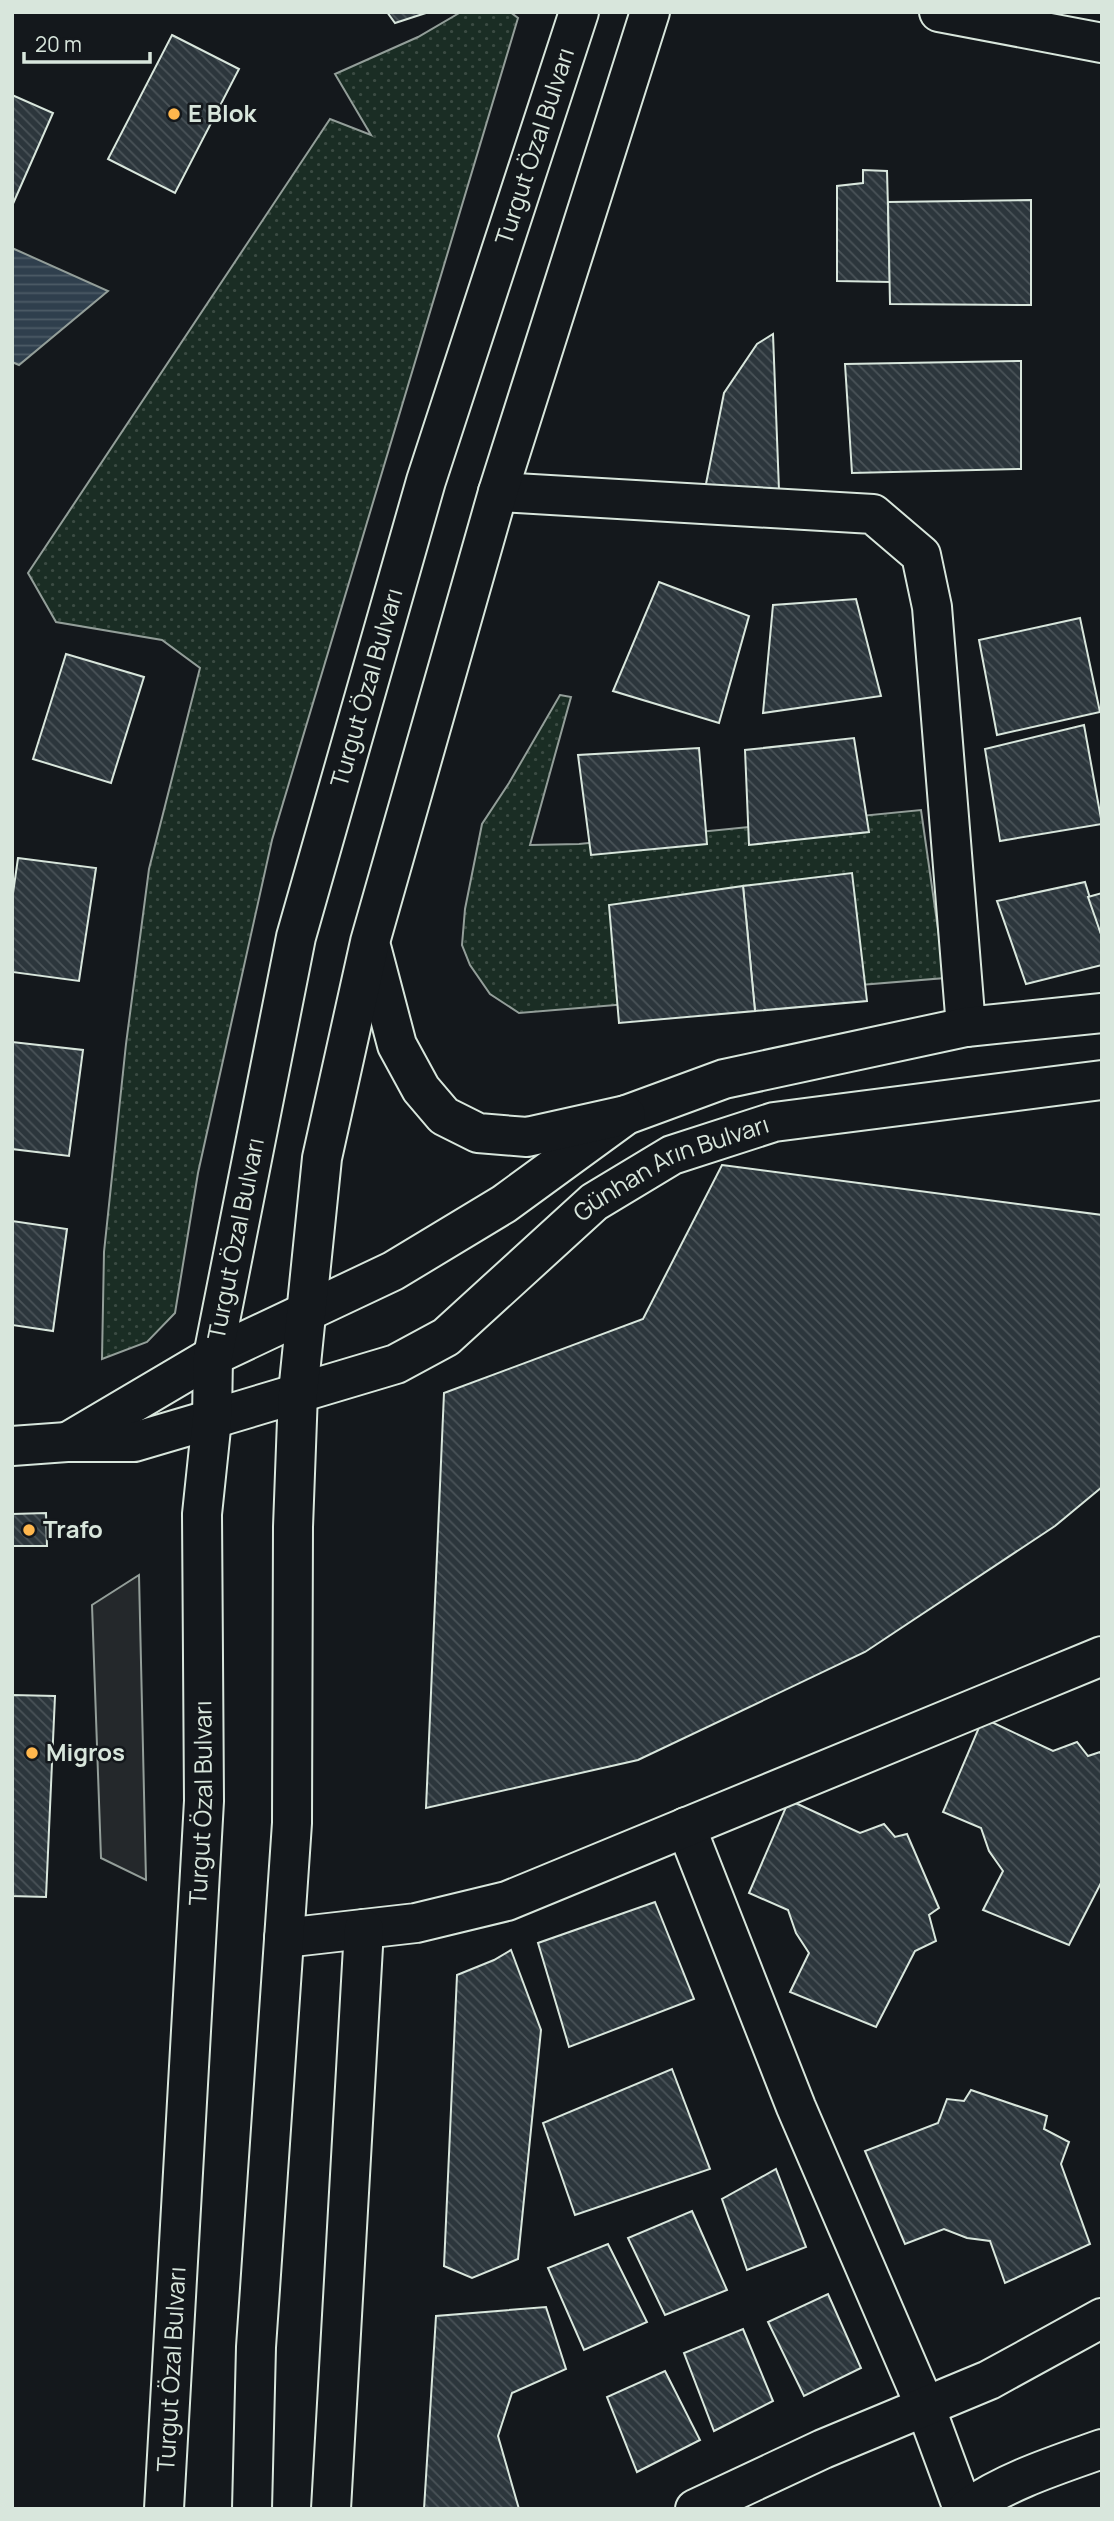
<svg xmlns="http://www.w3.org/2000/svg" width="1114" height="2521" viewBox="0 0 1114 2521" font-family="Manrope,sans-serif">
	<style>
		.green { fill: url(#green-dots); stroke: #939e99; stroke-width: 2 }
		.parking { fill: #24282b; stroke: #939e99; stroke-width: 2 }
		.water { fill: url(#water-rules); stroke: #939e99; stroke-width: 2 }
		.building { fill: url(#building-back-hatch); stroke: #d8e6dc; stroke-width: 2 }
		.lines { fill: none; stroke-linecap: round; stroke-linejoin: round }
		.minor-casing { stroke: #d8e6dc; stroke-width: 42 }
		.major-casing { stroke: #d8e6dc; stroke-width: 42 }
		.highway-casing { stroke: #d8e6dc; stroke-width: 42 }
		.minor { stroke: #14181c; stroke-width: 38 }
		.major { stroke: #14181c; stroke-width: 38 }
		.highway { stroke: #14181c; stroke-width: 38 }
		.poi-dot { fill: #ffb74d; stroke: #14181c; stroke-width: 2.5 }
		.labels { text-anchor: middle; stroke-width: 5; stroke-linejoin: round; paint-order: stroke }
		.poi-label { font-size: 24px; font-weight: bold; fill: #d8e6dc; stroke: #14181c; text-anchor: start }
		.street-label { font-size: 24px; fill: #d8e6dc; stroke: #14181c }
	</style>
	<defs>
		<pattern id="green-dots" width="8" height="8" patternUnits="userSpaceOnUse" patternTransform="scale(1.75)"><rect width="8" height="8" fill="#1a2d24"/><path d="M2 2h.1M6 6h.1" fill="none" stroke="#3b4b43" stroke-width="1.8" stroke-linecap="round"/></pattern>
		<pattern id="water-rules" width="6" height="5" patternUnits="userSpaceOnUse" patternTransform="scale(1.75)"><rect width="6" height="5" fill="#2f3f4d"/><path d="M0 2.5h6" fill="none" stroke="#4c5b66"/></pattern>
		<pattern id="building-back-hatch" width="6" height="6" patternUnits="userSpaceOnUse" patternTransform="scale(1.75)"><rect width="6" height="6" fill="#2c363c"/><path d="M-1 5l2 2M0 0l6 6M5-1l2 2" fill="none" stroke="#4a5358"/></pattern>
	</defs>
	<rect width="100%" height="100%" fill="#14181c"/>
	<g class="green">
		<polygon points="461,12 510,12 518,18 272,840 198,1173 175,1313 147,1342 102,1359 104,1252 126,1044 149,869 200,668 162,640 56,622 28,573 330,119 371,135 335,74 418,37"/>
		<polygon points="560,695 571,697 530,845 579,844 921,810 945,978 519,1013 490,994 470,965 462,945 465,909 482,824 509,783"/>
	</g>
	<polygon class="parking" points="139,1575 146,1880 101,1858 92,1605"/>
	<polygon class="water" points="12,248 108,291 19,365 12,362"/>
	<g class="building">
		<polygon points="387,12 429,12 395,23"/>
		<polygon points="172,35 239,69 175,193 108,159"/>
		<polygon points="12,95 53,113 12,206"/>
		<polygon points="863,170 887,171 890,282 837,281 837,186 863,183"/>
		<polygon points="1031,200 1031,305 890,304 888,202"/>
		<polygon points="773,334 779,490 704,494 724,393 757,344"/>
		<polygon points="1021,361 1021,469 852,473 845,364"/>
		<polygon points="659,582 749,616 719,723 613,691"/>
		<polygon points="856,599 881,696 763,713 773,605"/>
		<polygon points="1080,618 1100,712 997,735 979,640"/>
		<polygon points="66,654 144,677 111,783 33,759"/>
		<polygon points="1084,725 1102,824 1000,841 985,749"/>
		<polygon points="854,738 869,832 749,845 745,750"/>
		<polygon points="699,748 707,844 591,855 578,755"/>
		<polygon points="18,858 96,868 79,981 12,972 12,900"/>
		<polygon points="852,873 867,1001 755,1011 743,886"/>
		<polygon points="1085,882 1102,937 1102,965 1026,984 997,901"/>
		<polygon points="743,886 755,1011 619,1023 609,905"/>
		<polygon points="1102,893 1102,937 1088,897"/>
		<polygon points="12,1042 83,1050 69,1156 12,1149"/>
		<polygon points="722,1165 1102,1215 1102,1487 1055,1526 865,1652 638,1760 426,1808 444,1393 643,1319"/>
		<polygon points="12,1221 67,1229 53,1331 12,1325"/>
		<polygon points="46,1513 47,1546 12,1546 12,1514"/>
		<polygon points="12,1695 55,1696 46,1897 12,1896"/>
		<polygon points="983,1718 1053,1751 1077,1742 1088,1756 1100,1752 1102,1756 1102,1881 1069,1945 983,1910 1003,1871 989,1851 981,1828 943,1812"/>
		<polygon points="789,1800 860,1833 884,1824 895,1837 907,1834 939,1908 929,1915 936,1941 915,1951 876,2027 790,1992 809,1953 796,1933 788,1910 749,1893"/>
		<polygon points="655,1902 694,1999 569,2047 538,1943"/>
		<polygon points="511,1950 541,2030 518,2259 472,2278 444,2266 457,1975 494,1960"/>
		<polygon points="672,2069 710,2169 575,2215 543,2123"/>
		<polygon points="971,2090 1047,2116 1044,2129 1069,2142 1061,2164 1090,2244 1005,2283 990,2241 967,2238 944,2229 905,2244 865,2151 938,2123 947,2099 964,2101"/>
		<polygon points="776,2169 806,2247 747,2270 722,2199"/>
		<polygon points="692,2211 727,2290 665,2315 628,2238"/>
		<polygon points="608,2244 647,2322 584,2350 548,2268"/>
		<polygon points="828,2294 861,2368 804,2396 768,2322"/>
		<polygon points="546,2307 566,2369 512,2393 498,2436 519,2509 424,2509 436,2316"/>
		<polygon points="743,2329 773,2401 714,2431 684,2353"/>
		<polygon points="665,2371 700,2440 637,2472 607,2397"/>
	</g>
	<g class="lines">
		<g class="minor-casing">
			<g id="minor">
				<polyline points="939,12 1102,43"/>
				<polyline points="498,492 873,514 921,555 932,607 966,1027"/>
				<polyline points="69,1441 213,1356"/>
				<polyline points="12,1446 67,1442 134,1442 212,1419"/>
				<polyline points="686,1827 796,2107 925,2406 963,2509"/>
				<polyline points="284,1938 416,1923 507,1901 1102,1656"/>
				<polyline points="331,2509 364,1929"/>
				<polyline points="695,2509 823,2449 989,2380 1102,2318"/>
				<path d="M967,2509c39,-28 90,-44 135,-60"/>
			</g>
		</g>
		<g class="major-casing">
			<g id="major">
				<polyline points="213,1356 393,1271 504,1204 626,1115 724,1079 966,1027 1102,1013"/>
				<path id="s1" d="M212,1419l184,-55 50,-27 148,-135 78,-47 102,-33 328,-42"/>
			</g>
		</g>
		<g class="highway-casing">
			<g id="highway">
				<polyline points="372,950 397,1045 421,1089 444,1116 478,1133 527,1137 626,1115"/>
				<path id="s2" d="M164,2509l40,-708 -2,-287 10,-95 1,-63 83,-419 130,-456 153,-469"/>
				<polyline points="252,2509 256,2347 292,1823 293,1527 298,1393 322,1158 370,942 498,492 650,12"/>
			</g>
		</g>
		<use href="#minor" class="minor"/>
		<use href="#major" class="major"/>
		<use href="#highway" class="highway"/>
	</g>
	<g class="poi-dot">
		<circle cx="174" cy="114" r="7"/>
		<circle cx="29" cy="1530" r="7"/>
		<circle cx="32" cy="1753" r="7"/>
	</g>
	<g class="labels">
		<g class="poi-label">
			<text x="188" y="122">E Blok</text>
			<text x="43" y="1538">Trafo</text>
			<text x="46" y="1761">Migros</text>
		</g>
		<g class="street-label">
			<text dy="8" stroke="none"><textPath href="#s2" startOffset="2408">Turgut Özal Bulvarı</textPath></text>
			<text dy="8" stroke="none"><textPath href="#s2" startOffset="1841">Turgut Özal Bulvarı</textPath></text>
			<text dy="8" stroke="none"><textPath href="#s1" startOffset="534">Günhan Arın Bulvarı</textPath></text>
			<text dy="8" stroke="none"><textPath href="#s2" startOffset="1274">Turgut Özal Bulvarı</textPath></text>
			<text dy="8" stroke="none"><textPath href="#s2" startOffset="707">Turgut Özal Bulvarı</textPath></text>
			<text dy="8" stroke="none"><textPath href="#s2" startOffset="140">Turgut Özal Bulvarı</textPath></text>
		</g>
	</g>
	<rect width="1114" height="2521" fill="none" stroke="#d8e6dc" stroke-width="28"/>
	<path d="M24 52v10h126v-10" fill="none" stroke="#d8e6dc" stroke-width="3.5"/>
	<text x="35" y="52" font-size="21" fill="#d8e6dc" stroke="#14181c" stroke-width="5" paint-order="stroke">20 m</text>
</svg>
